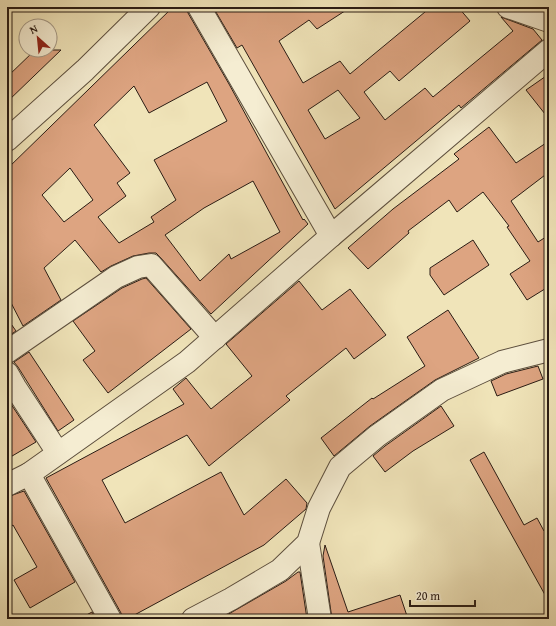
<svg xmlns="http://www.w3.org/2000/svg" width="556" height="626" viewBox="0 0 556 626" font-family="'Gentium Book Plus',serif">
	<style>
		.building { fill: #dda481; stroke: #2a1c14; fill-rule: evenodd }
		.lines { fill: none; stroke-linecap: round; stroke-linejoin: round }
		.minor-casing { stroke: #5c4e3d; stroke-width: 24 }
		.minor { stroke: #f5edd2; stroke-width: 22 }
	</style>
	<rect width="100%" height="100%" fill="#f0e4b9"/>
	<filter id="stains"><feTurbulence type="fractalNoise" baseFrequency=".005" numOctaves="4"/><feColorMatrix values="0 0 0 0 .2 0 0 0 0 .09 0 0 0 0 .02 0 0 0 .5 -.17"/></filter>
	<radialGradient id="worn" r=".72"><stop offset=".6" stop-color="#630" stop-opacity="0"/><stop offset="1" stop-color="#630" stop-opacity=".3"/></radialGradient>
	<g class="building">
		<path d="M173,7h14l1,6 41,71 74,136 1,-1 4,5 -97,90 -51,-57 -4,-4h-7l-16,3 -22,10 -10,6 -26,-32 -31,28 17,32 -38,26 -16,-31v-126zM207,82l20,39 -73,39 22,40 -25,17 3,5 -35,21 -21,-26 28,-21 -9,-13 13,-10 -36,-48 40,-39 15,27zM70,168l23,32 -29,22 -22,-27zM253,181l27,51 -49,27 -2,-5 -29,27 -35,-46 39,-27z"/>
		<path d="M213,7h138l-34,22 -8,-9 -30,21 24,42 37,-22 10,13 81,-67h27l12,14 -71,60 -9,-10 -26,21 21,28 40,-32 8,9 80,-66 -12,-14 32,12 9,11 -81,68 -2,-3 -124,104 -93,-164 -5,3zM338,90l22,28 -35,21 -17,-29z"/>
		<polygon points="35,50 61,50 7,102 7,77"/>
		<polygon points="549,74 549,119 526,90"/>
		<polygon points="489,127 516,163 549,141 549,172 511,201 538,242 549,235 549,289 548,287 527,300 510,274 530,261 507,227 509,226 483,192 457,212 449,200 408,231 409,233 368,269 348,248 393,209 459,159 454,154"/>
		<polygon points="473,240 489,265 444,295 430,275 430,268"/>
		<polygon points="146,278 191,329 108,393 83,360 95,351 73,321 122,288 142,279"/>
		<polygon points="299,281 322,310 350,289 386,335 354,359 346,348 286,396 290,400 209,466 187,435 102,480 125,523 221,472 244,515 286,479 307,503 306,509 264,545 127,619 122,619 121,613 46,478 184,404 173,389 186,378 211,409 252,376 226,344"/>
		<polygon points="448,310 479,358 435,380 370,426 334,456 321,438 372,398 373,399 425,366 407,337"/>
		<polygon points="7,318 16,331 7,337"/>
		<polygon points="29,352 74,420 58,431 18,367 14,362"/>
		<polygon points="538,366 543,379 497,396 491,381 506,374"/>
		<polygon points="7,398 36,442 7,459"/>
		<polygon points="441,406 454,426 413,451 385,472 373,456 385,446"/>
		<polygon points="484,452 524,525 537,518 544,531 549,529 549,602 470,460"/>
		<polygon points="24,491 75,582 30,608 14,580 37,567 13,525 7,529 7,497"/>
		<polygon points="325,545 348,612 400,595 408,619 332,619 323,556"/>
		<polygon points="298,572 300,572 307,619 220,619 286,581"/>
		<polygon points="92,612 96,619 79,619"/>
	</g>
	<g class="lines">
		<g class="minor-casing">
			<g id="minor">
				<polyline points="508,7 549,21"/>
				<polyline points="7,140 85,70 149,7"/>
				<polyline points="331,236 549,50"/>
				<polyline points="7,352 116,277 138,267 151,265 215,338"/>
				<polyline points="7,373 15,387 58,453"/>
				<polyline points="29,474 187,362 331,236 199,7"/>
				<polyline points="7,485 29,474 110,619"/>
				<polyline points="308,543 320,619"/>
				<polyline points="193,619 231,599 280,570 308,543 319,508 340,467 377,436 442,390 502,362 549,350"/>
			</g>
		</g>
		<use href="#minor" class="minor"/>
	</g>
	<rect width="556" height="626" fill="none" stroke="#f0e4b9" stroke-width="24"/>
	<rect x="8" y="8" width="540" height="610" fill="none" stroke="#2a1c14" stroke-width="2"/>
	<rect x="12" y="12" width="532" height="602" fill="none" stroke="#2a1c14"/>
	<g transform="translate(38 38) rotate(333)"><circle r="19" fill="#f5edd2" stroke="#a49986"/>
	<path d="M0-3L7 15L0 10L-7 15Z" fill="#8f2418"/>
	<text y="-6" font-size="11" font-weight="bold" text-anchor="middle" fill="#2a1c14">N</text>
	</g>
	<path d="M410 600v6h65v-6" fill="none" stroke="#2a1c14" stroke-width="2"/>
	<text x="416" y="600" font-size="12" fill="#2a1c14" stroke="#f5edd2" stroke-width="3" paint-order="stroke">20 m</text>
	<rect width="100%" height="100%" filter="url(#stains)"/>
	<rect width="100%" height="100%" fill="url(#worn)"/>
</svg>
